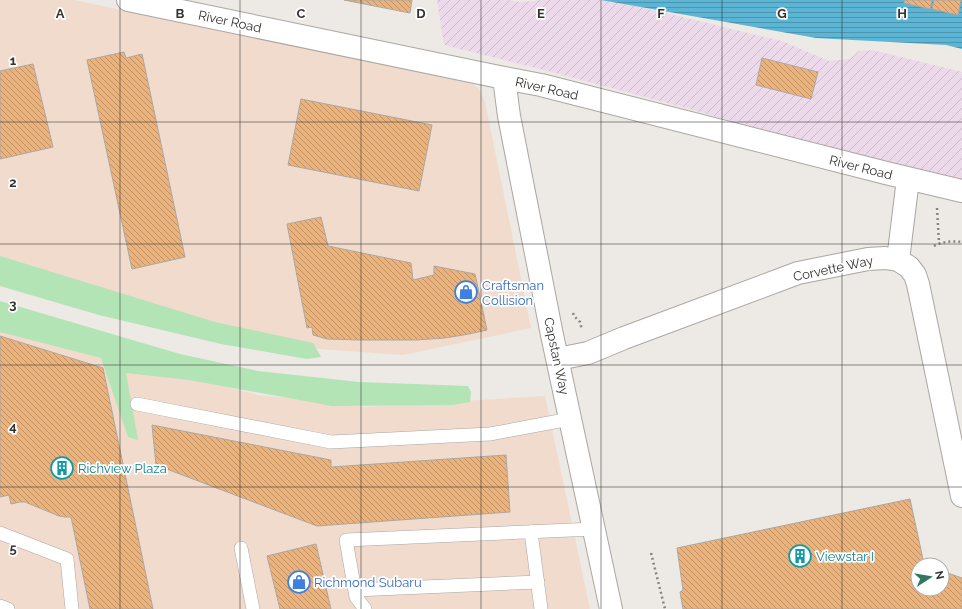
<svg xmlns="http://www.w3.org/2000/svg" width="962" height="609" viewBox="0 0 962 609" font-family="Raleway,sans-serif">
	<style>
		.commercial { fill: #f0dbcd }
		.industrial { fill: url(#industrial-furrows) }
		.green { fill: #b3e4b5 }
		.water { fill: url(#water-rules) }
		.building { fill: url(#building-back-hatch); stroke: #aca7a3 }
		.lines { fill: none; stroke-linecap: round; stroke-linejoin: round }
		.lane-casing { stroke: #aba6a2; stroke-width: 14 }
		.street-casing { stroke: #aba6a2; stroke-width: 24 }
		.secondary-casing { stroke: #aba6a2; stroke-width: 24 }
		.path { stroke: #888581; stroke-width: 2.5; stroke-dasharray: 2 3; stroke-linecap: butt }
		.lane { stroke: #fff; stroke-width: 13 }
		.street { stroke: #fff; stroke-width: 22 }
		.secondary { stroke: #fff; stroke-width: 22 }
		.grid { fill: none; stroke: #343230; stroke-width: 1; stroke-opacity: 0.55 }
		.labels { text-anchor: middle; stroke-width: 3.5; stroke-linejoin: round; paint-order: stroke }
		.street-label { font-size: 13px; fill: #343230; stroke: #fff }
		.shop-label { font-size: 13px; fill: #366cbe; stroke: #fff; text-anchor: start }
		.culture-label { font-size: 13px; fill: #0d838f; stroke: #fff; text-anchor: start }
		.grid-label { font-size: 13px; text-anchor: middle; font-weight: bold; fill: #343230; stroke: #fff; stroke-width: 3.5; stroke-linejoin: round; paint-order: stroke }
	</style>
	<defs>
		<pattern id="industrial-furrows" width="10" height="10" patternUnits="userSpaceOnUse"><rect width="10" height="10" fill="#ecd9e9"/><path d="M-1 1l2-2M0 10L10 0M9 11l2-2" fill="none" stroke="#cbbbc8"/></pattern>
		<pattern id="water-rules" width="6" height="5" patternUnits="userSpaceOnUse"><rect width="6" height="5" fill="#5cb5d5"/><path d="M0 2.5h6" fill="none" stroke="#4d94ad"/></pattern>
		<pattern id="building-back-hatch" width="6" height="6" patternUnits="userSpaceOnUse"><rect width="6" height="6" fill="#ebb37b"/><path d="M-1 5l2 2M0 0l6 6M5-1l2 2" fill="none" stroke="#bf9265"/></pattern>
	</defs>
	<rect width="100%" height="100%" fill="#ede9e4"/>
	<g class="commercial">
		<polygon points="0,0 74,0 145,15 269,39 469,82 474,85 479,89 485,102 531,328 403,355 279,346 0,265"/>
		<polygon points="0,328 258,395 365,407 545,396 590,609 0,609"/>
	</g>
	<polygon class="industrial" points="437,0 508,0 519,2 535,1 537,0 611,0 782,41 829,61 850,59 859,51 872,50 962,72 962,182 812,144 679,106 544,70 444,45"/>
	<g class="green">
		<polygon points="0,256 215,322 313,343 321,357 307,359 221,344 99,315 0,286"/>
		<polygon points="0,301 180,354 258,371 359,382 468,386 471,392 470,402 453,405 332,406 189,380 126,373 138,440 128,437 101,358 0,332"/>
	</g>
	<polygon class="water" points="601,0 962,0 962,49 946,45 816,38"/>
	<g class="building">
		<polygon points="344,0 412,0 410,13"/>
		<polygon points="905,0 932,0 930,9 904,3"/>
		<polygon points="934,0 961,0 958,15 932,9"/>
		<polygon points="124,52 126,58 142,54 185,257 132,269 87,60"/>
		<polygon points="762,58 818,72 811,99 756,85"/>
		<polygon points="33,64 53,147 0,159 0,71"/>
		<polygon points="301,99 432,125 419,191 288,165"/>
		<polygon points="321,217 328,246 411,263 413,280 434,275 434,266 475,274 487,330 469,334 445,338 416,340 359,340 327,339 313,335 312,327 307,328 287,224"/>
		<polygon points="0,336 103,368 153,609 90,609 71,517 65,517 59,516 25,502 20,502 11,504 9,495 0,497"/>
		<polygon points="152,425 331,460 331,467 506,455 510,512 317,526 156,465"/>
		<polygon points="910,499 924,564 927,565 918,565 918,589 942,589 942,571 962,578 962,609 683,609 680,592 683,590 677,548"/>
		<polygon points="316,544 331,609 280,609 267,556"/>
	</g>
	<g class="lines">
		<g class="lane-casing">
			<g id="lane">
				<polyline points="137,404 331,442 490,434 570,419"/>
				<polyline points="531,532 541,609"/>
				<polyline points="0,533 67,559 72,609"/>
				<polyline points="241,548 253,609"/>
				<polyline points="355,590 538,582"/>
				<polyline points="0,606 8,609"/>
				<polyline points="365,609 356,597 346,540 594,529"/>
			</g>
		</g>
		<g class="street-casing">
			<g id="street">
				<polyline points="504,78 541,85 886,173 962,191"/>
				<polyline points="898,260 908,179"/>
				<polyline points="558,359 588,353 624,338 798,273 868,259 885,258 898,260 909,267 915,275 918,284 962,496"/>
			</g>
		</g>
		<g class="secondary-casing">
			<polyline id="secondary" points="128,0 504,78 509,116 552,335 611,609"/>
		</g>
		<g class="path">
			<polyline points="937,208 939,243"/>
			<path d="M934,246c9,-5 19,-5 28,-4"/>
			<polyline points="573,313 574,316 580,322 582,330"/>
			<polyline points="651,553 665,609"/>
		</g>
		<use href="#lane" class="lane"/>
		<use href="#street" class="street"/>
		<use href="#secondary" class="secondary"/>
	</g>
	<path class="grid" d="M120,0v609M240,0v609M361,0v609M481,0v609M601,0v609M722,0v609M842,0v609M0,122h962M0,244h962M0,365h962M0,487h962"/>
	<defs>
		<g id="shop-ring" transform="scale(1.15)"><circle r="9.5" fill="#fff" stroke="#3f7fe0" stroke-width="1.5"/><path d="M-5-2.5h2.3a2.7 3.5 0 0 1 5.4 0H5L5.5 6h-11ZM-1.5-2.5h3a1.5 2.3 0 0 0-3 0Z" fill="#3f7fe0"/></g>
		<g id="building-ring" transform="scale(1.15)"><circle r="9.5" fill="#fff" stroke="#0f9aa8" stroke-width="1.5"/><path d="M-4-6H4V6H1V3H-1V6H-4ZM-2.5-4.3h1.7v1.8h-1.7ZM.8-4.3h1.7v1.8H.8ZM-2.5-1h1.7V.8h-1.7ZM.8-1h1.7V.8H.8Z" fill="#0f9aa8"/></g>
	</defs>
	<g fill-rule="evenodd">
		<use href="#shop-ring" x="466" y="292"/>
		<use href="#building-ring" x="62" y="468"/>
		<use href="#building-ring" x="800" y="556"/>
		<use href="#shop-ring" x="299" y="582"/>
	</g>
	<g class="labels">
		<g class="street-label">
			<text transform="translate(230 21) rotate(12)" y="5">River Road</text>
			<text transform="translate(547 88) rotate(13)" y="5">River Road</text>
			<text transform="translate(861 167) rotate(14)" y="5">River Road</text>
			<text transform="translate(833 268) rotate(-12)" y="5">Corvette Way</text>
			<text transform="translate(557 356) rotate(78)" y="5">Capstan Way</text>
		</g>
		<g class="shop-label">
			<text x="482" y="290">Craftsman<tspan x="482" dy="15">Collision</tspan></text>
			<text x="314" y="587">Richmond Subaru</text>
		</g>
		<g class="culture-label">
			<text x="78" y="473">Richview Plaza</text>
			<text x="816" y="561">Viewstar I</text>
		</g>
	</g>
	<g class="grid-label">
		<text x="60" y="18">A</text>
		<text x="180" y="18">B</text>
		<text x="301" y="18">C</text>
		<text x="421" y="18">D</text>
		<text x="541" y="18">E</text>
		<text x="661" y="18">F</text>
		<text x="782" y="18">G</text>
		<text x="902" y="18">H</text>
		<text x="13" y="65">1</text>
		<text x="13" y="187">2</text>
		<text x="13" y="309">3</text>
		<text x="13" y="431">4</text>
		<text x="13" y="553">5</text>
	</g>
	<g transform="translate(930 577) rotate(78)"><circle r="19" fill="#ffffff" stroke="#aeadac"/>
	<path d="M0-3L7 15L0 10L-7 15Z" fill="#347463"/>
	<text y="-6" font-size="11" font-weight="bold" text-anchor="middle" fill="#343230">N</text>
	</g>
</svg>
